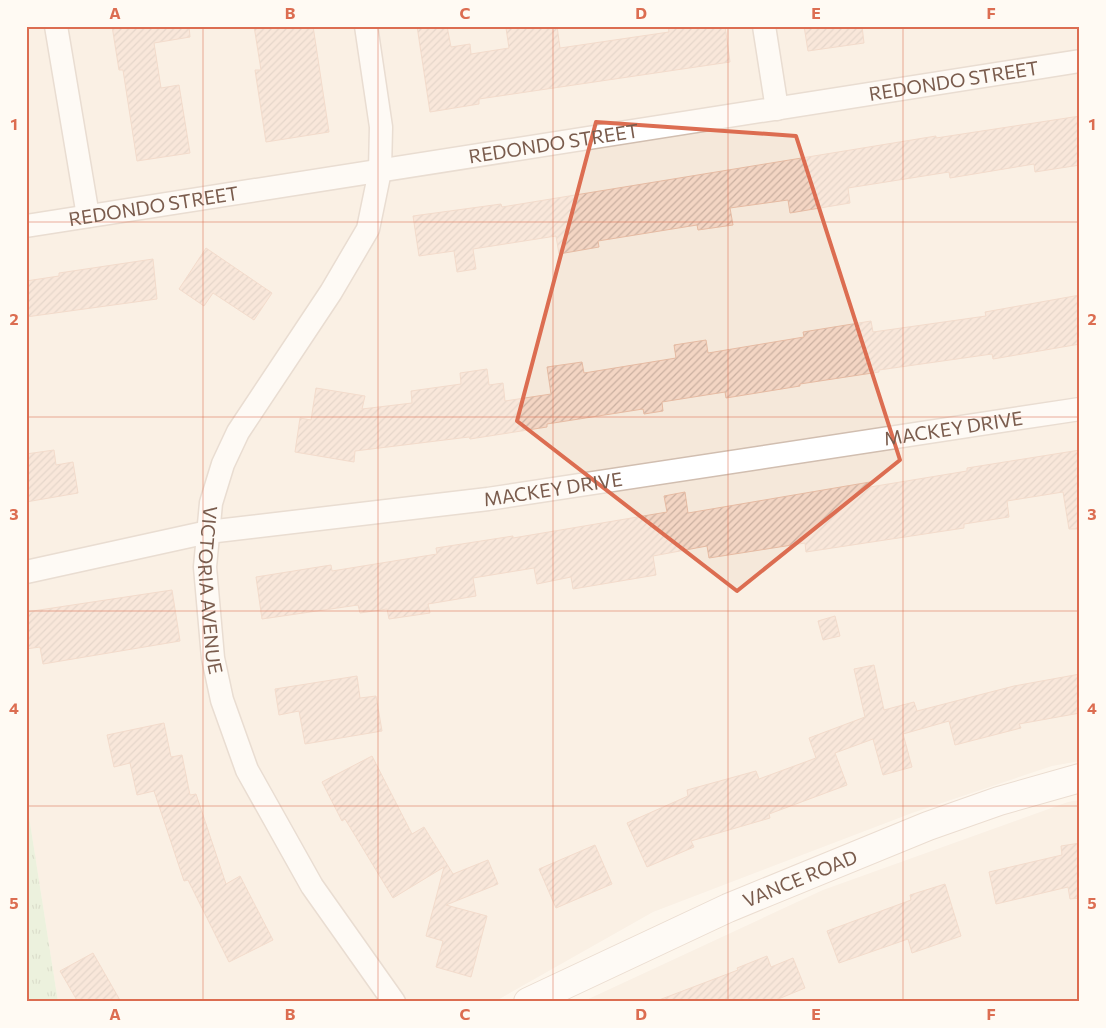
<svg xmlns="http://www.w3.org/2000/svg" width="1106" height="1028" viewBox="0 0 1106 1028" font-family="Commissioner,sans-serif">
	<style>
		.residential { fill: #f5e8da }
		.park { fill: url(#park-tufts) }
		.building { fill: url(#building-hatch); stroke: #e6bba3 }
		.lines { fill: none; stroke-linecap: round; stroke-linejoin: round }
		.street-casing { stroke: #d1beb0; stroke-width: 25 }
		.secondary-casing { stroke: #d6c0b0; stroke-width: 30 }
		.path { stroke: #d9b8a5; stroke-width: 3; stroke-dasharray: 1 4; stroke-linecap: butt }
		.street { stroke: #fff; stroke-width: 22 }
		.secondary { stroke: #fff; stroke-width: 28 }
		.marked { fill: none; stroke: #dc6d51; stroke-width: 4; stroke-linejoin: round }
		.grid { fill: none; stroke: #dc6d51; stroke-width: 1; stroke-opacity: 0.55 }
		.labels { text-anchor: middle; stroke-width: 4; stroke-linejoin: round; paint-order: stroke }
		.street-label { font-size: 19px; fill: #7a5c4d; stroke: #fffaf3 }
		.neatline { fill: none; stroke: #dc6d51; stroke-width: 2 }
		.grid-label { font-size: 16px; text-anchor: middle; font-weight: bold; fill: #dc6d51 }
	</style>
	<defs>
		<pattern id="park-tufts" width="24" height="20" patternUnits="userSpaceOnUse" patternTransform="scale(1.25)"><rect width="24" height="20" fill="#d8ecc9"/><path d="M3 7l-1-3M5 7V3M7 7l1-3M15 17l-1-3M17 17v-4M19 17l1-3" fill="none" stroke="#b4c2a5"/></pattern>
		<pattern id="building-hatch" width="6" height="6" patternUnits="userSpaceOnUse" patternTransform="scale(1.25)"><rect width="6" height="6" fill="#f3d5c3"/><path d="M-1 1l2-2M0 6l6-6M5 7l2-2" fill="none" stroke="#cab0a1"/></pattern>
	</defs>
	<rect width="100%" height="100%" fill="#fdf6ec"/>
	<g class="residential">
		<polygon points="26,26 1080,26 1080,761 1052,766 912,813 653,912 494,1002 58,1002 26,797"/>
		<polygon points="1080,800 1080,1002 582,1002 823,890 1068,802"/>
	</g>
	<polygon class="park" points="26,797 58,1002 26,1002"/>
	<g class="building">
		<polygon points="112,26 189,26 190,37 154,43 161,88 179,85 190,153 137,161 123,70 119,70"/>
		<polygon points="254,26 313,26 329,132 266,142 255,70 261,70"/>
		<polygon points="417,26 447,26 451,47 470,44 471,54 509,48 506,28 518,26 557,26 560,48 669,32 668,26 725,26 730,62 479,99 479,104 430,112"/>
		<polygon points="804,26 862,26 864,43 808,51"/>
		<polygon points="1080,116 1080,165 1035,172 1034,164 950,178 949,172 848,188 850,203 790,213 788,200 730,208 733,225 698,230 697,225 598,241 599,247 559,254 556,236 473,249 476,269 457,272 454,251 419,256 413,216 501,204 502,207 936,136 936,138"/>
		<polygon points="206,248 272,293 254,320 213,293 204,306 179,289"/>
		<polygon points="153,259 157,299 26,317 26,281 59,276 59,273"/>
		<polygon points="1080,295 1080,344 993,359 992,354 879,370 879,372 800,384 800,386 726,398 725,392 662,402 663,411 644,414 643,409 547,424 547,427 470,439 469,437 355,451 354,462 295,452 300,418 311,420 316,388 365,396 362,409 412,403 411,391 461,384 460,373 487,369 489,385 503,383 505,401 551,394 547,367 582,362 584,373 676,358 674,345 706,340 708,353 804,337 803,332 871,321 873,332 986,316 985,312"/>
		<polygon points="54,450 56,465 73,462 78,493 26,502 26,454"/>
		<polygon points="1080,450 1080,529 1069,529 1063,492 1007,501 1009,517 964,524 964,528 806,552 805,543 709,558 707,546 653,556 656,575 573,589 571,577 537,584 534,568 473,578 476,596 428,604 430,613 389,619 387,609 360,613 358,605 262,619 256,577 331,565 332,571 437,554 436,548 513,536 513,538 667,512 664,496 685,492 688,513 870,482 870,487 967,471 967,468"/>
		<polygon points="172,590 180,641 43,664 40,647 26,649 26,612"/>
		<polygon points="835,616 840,636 823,640 818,621"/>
		<polygon points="874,665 884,710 914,702 917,711 1014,686 1080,674 1080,713 1019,724 1021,728 955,745 949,721 903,734 912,767 883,775 873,739 835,753 847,785 769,814 770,818 691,841 694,847 647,867 627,823 688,796 687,790 756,771 759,779 816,758 809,738 865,717 854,669"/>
		<polygon points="357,676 360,698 376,696 382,731 305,744 299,711 279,715 275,689"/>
		<polygon points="164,723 171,757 182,755 190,795 196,794 226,884 240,876 273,940 229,962 188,880 184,881 154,791 137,795 130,763 114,767 107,735"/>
		<polygon points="372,756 412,834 424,827 453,874 488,860 498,884 446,905 487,916 471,977 436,967 443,941 426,936 444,867 393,898 345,819 342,821 322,782"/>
		<polygon points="1080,843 1080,898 1070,899 1068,887 996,904 989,872 1062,855 1061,846"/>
		<polygon points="595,845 612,884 556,908 539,869"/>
		<polygon points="945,884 961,936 912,953 908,939 839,963 827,931 911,900 910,895"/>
		<polygon points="93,953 121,1002 78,1002 60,971"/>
		<polygon points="767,956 771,967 793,958 805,988 771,1002 660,1002 659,1000 738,970 737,968"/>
	</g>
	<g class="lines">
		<g class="street-casing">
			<g id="street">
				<polyline points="56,26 88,216"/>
				<path id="s1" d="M366,26l15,101 -1,44 -12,58 -37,63 -93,140 -15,32 -12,39 -6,64 8,91 9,42 25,70 65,116 82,116"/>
				<polyline points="764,26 777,109"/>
				<path id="s2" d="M26,226l1054,-165"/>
				<path id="s3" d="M26,572l182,-40 280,-33 592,-90"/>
			</g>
		</g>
		<g class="secondary-casing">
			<g id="secondary">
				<path id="s4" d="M528,1002l200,-94 200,-82 71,-25 81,-23"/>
			</g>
		</g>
		<polyline class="path" points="26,991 28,1002"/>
		<use href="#street" class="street"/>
		<use href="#secondary" class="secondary"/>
	</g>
	<path d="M0 0H1106V1028H0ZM596,122l200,14 104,324 -163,131 -220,-170z" fill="#fdf6ec" fill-opacity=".55" fill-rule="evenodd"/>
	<path class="marked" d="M596,122l200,14 104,324 -163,131 -220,-170z"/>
	<path class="grid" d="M203,26v976M378,26v976M553,26v976M728,26v976M903,26v976M26,222h1054M26,417h1054M26,611h1054M26,806h1054"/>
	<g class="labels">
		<g class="street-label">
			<text dy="7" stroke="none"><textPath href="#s2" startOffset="939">REDONDO STREET</textPath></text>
			<text dy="7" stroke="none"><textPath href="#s2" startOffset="534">REDONDO STREET</textPath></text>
			<text dy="7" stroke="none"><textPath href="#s2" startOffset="129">REDONDO STREET</textPath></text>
			<text dy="7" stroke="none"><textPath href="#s3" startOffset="939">MACKEY DRIVE</textPath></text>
			<text dy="7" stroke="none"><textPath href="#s3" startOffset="534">MACKEY DRIVE</textPath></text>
			<text dy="7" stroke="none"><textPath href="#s1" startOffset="610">VICTORIA AVENUE</textPath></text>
			<text dy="7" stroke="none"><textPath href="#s4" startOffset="299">VANCE ROAD</textPath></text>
		</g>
	</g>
	<rect width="1106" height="1028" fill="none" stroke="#fffaf3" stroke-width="55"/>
	<rect x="28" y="28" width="1050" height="972" class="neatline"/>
	<g class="grid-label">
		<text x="115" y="19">A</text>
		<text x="290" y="19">B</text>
		<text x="465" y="19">C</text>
		<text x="641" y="19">D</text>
		<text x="816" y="19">E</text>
		<text x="991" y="19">F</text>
		<text x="14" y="130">1</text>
		<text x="1092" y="130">1</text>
		<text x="14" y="325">2</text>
		<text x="1092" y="325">2</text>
		<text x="14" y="520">3</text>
		<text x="1092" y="520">3</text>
		<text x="14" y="714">4</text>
		<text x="1092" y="714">4</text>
		<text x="14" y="909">5</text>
		<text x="1092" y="909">5</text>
		<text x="115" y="1020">A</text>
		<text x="290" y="1020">B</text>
		<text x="465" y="1020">C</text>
		<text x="641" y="1020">D</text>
		<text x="816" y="1020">E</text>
		<text x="991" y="1020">F</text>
	</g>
</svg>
